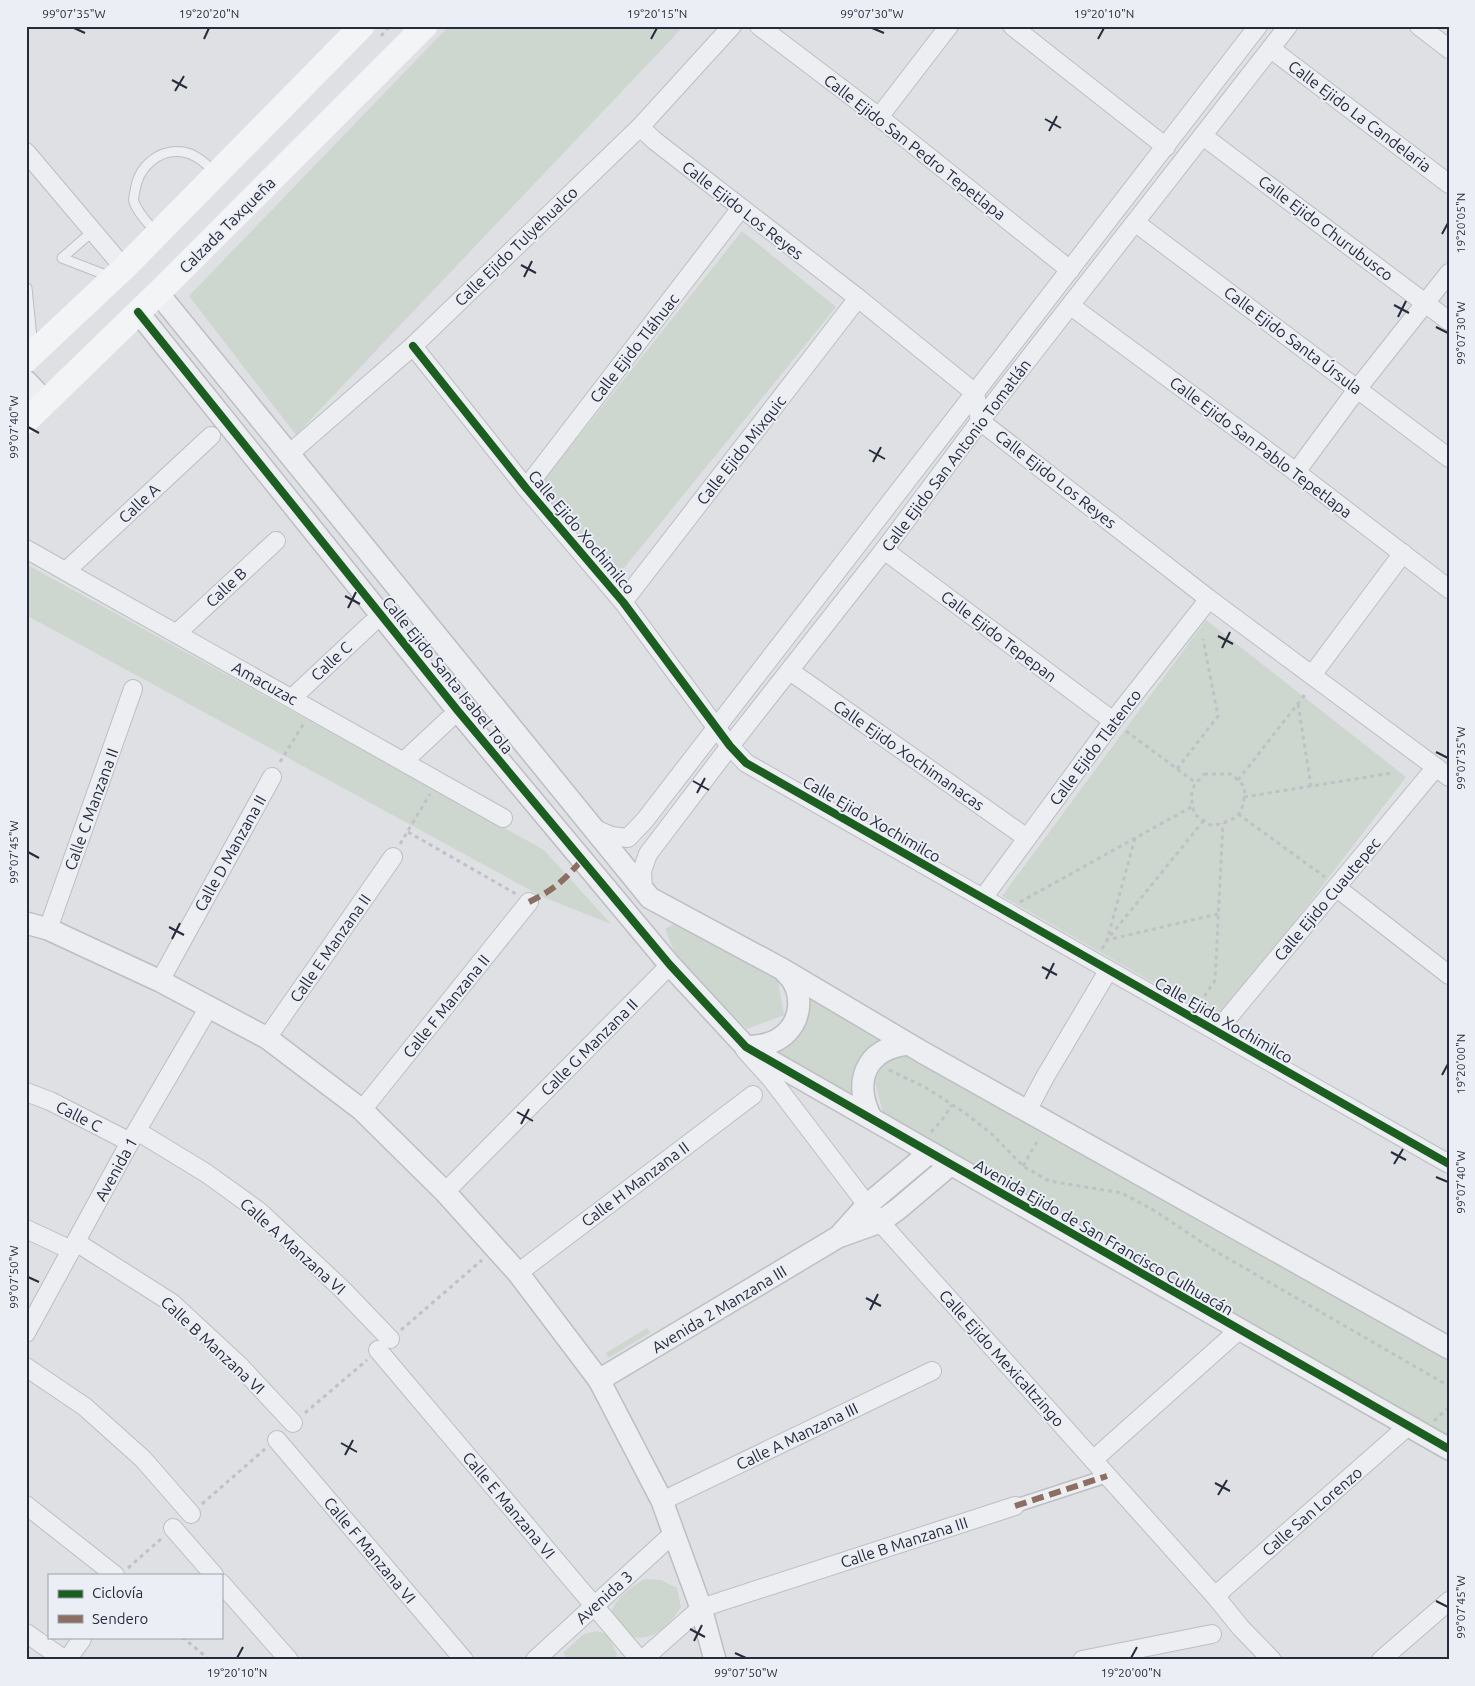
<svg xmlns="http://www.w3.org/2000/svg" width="1475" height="1686" viewBox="0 0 1475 1686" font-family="Ubuntu,sans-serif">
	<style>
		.green { fill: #ced7cf }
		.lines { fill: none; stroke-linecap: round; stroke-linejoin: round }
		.service-casing { stroke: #bdbec2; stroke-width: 11 }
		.pedestrian-casing { stroke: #bdbec2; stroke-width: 15 }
		.minor-casing { stroke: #bdbec2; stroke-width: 20 }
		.tertiary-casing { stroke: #bdbec2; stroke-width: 24 }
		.path { stroke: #c0c1c7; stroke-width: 3; stroke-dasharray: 4 4; stroke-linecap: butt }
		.service { stroke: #edeef1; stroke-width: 9 }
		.pedestrian { stroke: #edeef1; stroke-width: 12 }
		.minor { stroke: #edeef1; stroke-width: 18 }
		.tertiary { stroke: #edeef1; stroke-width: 21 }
		.secondary { stroke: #f2f4f5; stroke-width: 25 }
		.quiet { stroke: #8d6e63; stroke-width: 6; stroke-dasharray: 12 6; stroke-linecap: butt }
		.cycleway-casing { stroke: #ebeef4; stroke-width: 11 }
		.cycleway { stroke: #1b5e20; stroke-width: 8 }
		.ticks { fill: none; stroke: #262c3c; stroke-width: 2 }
		.labels { text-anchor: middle; stroke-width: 4; stroke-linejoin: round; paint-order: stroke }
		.street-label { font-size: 16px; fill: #262c3c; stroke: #ebeef4 }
		.neatline { fill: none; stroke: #262c3c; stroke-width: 2 }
		.ticks-label { font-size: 12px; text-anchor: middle; fill: #262c3c }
	</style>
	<rect width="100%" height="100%" fill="#dee0e4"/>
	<g class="green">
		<polygon points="449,26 684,26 296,435 189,296"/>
		<polygon points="742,231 836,307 620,573 536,490"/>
		<polygon points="26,564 544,850 611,924 543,897 26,615"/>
		<polygon points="1206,620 1406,777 1219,1020 1002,896"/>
		<polygon points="675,923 777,974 784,1015 747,1029 678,961 665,929"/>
		<polygon points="791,981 921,1057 1449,1358 1449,1448 887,1128 873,1075 862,1070 876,1117 752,1041 787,1028"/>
		<polygon points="647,1328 650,1333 608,1358 606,1353"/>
		<path d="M645,1579l16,1 16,8 4,19c-13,20 -36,43 -58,23 -3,-3 -7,-6 -9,-9 -11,-16 20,-36 31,-42z"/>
		<polygon points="596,1631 607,1634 617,1654 615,1660 568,1660 563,1653 584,1634"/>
	</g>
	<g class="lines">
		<g class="service-casing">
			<g id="service">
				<polyline points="93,231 62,258 111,277"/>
				<path d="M157,234c-7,-9 -19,-20 -23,-32 -1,-3 0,-7 1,-11 3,-24 24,-43 48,-39 13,2 23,12 32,20"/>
				<polyline points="27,288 33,348"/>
			</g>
		</g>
		<g class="pedestrian-casing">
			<polyline id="pedestrian" points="1015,1506 1107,1476"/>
		</g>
		<g class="minor-casing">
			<g id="minor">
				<polyline points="759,26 879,117 1070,270"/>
				<polyline points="1012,26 1166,147"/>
				<polyline points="1419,26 1449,49"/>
				<polyline points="1271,49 1449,184"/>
				<polyline points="879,117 949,26"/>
				<polyline points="640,127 655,141 858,298 975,393 980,421 1209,599 1449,777"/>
				<polyline points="1203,136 1449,321"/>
				<polyline points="26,152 124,268"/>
				<polyline points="1136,223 1449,458"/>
				<polyline points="1071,306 1296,472 1449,589"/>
				<polyline points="413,346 526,488 623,602 730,746 746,763 1449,1164"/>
				<polyline points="289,454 413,346 640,127 732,26"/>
				<polyline points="1296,472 1358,388 1449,273"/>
				<polyline points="526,488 741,208"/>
				<polyline points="26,549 503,818"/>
				<polyline points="884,550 1113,721"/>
				<polyline points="66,571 211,436"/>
				<polyline points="623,602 858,298"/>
				<polyline points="177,633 276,541"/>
				<polyline points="790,671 1027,838"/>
				<polyline points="1312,675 1403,553"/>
				<polyline points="292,698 371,624"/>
				<polyline points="404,761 448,720"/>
				<polyline points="593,828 611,836 628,838 645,820 1258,26"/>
				<polyline points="1337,888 1449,975"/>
				<polyline points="643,891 642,871 648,854 730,746 884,550 980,421 1288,26"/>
				<polyline points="983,898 1113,721 1209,599"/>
				<polyline points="48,929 133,689"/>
				<polyline points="160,981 272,777"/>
				<polyline points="1217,1031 1436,767"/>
				<polyline points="267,1038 393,857"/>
				<polyline points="745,1050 772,1080 880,1222 1215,1596 1241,1628 1272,1660"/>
				<polyline points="26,1092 50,1101 130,1142"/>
				<polyline points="362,1110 529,902"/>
				<polyline points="1027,1111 1045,1077 1108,971"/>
				<polyline points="137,1131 206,1173 260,1212 342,1289 390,1339"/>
				<polyline points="445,1192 670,965"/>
				<polyline points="26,1229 71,1250"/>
				<polyline points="76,1242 172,1303 239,1365 293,1423"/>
				<polyline points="518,1273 753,1095"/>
				<polyline points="26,1333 130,1142 209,1007"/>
				<polyline points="378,1350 640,1660"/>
				<polyline points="26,1367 85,1407 143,1459 191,1514"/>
				<polyline points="277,1440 464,1660"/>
				<polyline points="1093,1460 1239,1330"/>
				<polyline points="662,1501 932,1371"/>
				<polyline points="26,1505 115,1575"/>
				<polyline points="173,1528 214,1575"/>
				<polyline points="221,1583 289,1660"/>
				<polyline points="1215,1596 1408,1426"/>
				<polyline points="26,1633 65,1660"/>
				<polyline points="67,1660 82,1639"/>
				<polyline points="535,1660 674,1533"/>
				<polyline points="642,1660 701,1608 1015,1506"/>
				<polyline points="1082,1660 1212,1634"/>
				<polyline points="1381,1660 1449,1601"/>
			</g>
		</g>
		<g class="tertiary-casing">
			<g id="tertiary">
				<polyline points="158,293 650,898 782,969 922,1052 1449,1348"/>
				<polyline points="138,312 458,711 670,965 746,1047 1449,1449"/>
				<polyline points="26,381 46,402"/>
				<polyline points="26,923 48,929 160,981 267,1038 362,1110 445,1192 518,1273 599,1380 662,1501 701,1608 715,1660"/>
				<path d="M746,1047c12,-1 24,-2 34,-9 23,-15 25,-48 5,-66"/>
				<path d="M871,1118c-18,-37 -6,-69 37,-74"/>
				<polyline points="841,1234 867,1205 929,1153"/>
				<polyline points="599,1380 838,1237 880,1222 898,1209 950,1165"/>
			</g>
		</g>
		<g class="path">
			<polyline points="381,36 390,26"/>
			<polyline points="1298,704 1311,786"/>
			<polyline points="1126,731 1196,783"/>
			<polyline points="280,762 304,723"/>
			<polyline points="1177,769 1218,716 1203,639"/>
			<path d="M1204,774h27l14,13c-2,30 -5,31 -33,39l-18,-12c-4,-22 -5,-24 10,-40z"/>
			<polyline points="1238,780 1307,692"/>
			<polyline points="1244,797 1392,773"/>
			<polyline points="1238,814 1325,877"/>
			<polyline points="408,832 516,894"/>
			<polyline points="1135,838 1107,940 1218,914"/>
			<polyline points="400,844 430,794"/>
			<polyline points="1020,902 1193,806"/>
			<polyline points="1102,949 1107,940 1204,820"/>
			<polyline points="1200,1003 1215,980 1223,823"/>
			<polyline points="889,1070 925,1087 965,1113 993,1135 1023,1166 1049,1181 1122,1193 1155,1211 1215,1251 1449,1386"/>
			<polyline points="931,1132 942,1120 952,1105"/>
			<polyline points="1023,1166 1039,1138"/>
			<polyline points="401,1330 482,1260"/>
			<polyline points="305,1413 367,1360"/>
			<polyline points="1434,1421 1449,1407"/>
			<polyline points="202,1504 265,1449"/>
			<polyline points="128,1568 161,1539"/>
			<polyline points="182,1637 210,1660"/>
		</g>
		<use href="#service" class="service"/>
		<use href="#pedestrian" class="pedestrian"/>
		<use href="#minor" class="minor"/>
		<use href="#tertiary" class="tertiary"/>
		<g class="secondary">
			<polyline points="26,360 124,268 362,26"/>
			<polyline points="26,421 158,293 425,26"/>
		</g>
		<g class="quiet">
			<path d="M529,902c26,-13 34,-21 53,-42"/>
			<polyline points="1015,1506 1107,1476"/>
		</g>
		<g class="cycleway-casing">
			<g id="cycleway">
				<polyline points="138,312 458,711 670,965 746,1047 1449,1449"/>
				<polyline points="413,346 526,488 623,602 730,746 746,763 1449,1164"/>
			</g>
		</g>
		<use href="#cycleway" class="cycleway"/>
	</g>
	<path class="ticks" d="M74,28l11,5M872,28l12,5M204,39l5,-11M651,39l6,-11M1098,39l6,-11M172,80l15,8M175,91l9,-15M1045,119l16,9M1049,131l8,-15M1442,234l6,-11M521,265l15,8M524,277l8,-16M1394,305l15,8M1398,317l8,-16M1436,327l12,6M28,427l11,6M869,450l16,9M873,462l8,-15M345,596l15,8M348,608l8,-16M1218,636l15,8M1222,648l8,-16M1436,752l12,6M693,781l16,9M697,793l8,-15M28,852l11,6M169,927l15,8M172,939l8,-16M1042,967l15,8M1046,979l8,-16M1442,1075l6,-11M517,1112l16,9M521,1124l8,-15M1391,1152l15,8M1394,1164l9,-15M1436,1177l12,5M28,1277l11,5M866,1298l15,8M870,1310l8,-16M341,1443l16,9M345,1455l8,-15M1215,1483l15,8M1218,1495l9,-15M1436,1601l12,6M690,1629l15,8M694,1641l8,-16M735,1653l11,5M237,1658l6,-11M1131,1658l6,-11"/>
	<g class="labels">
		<g class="street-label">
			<text transform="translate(1360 116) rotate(37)" y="6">Calle Ejido La Candelaria</text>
			<text transform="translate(915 147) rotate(38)" y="6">Calle Ejido San Pedro Tepetlapa</text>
			<text transform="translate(743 210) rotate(38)" y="6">Calle Ejido Los Reyes</text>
			<text transform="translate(227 225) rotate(-45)" y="6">Calzada Taxqueña</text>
			<text transform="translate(1326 228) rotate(37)" y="6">Calle Ejido Churubusco</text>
			<text transform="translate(516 246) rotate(-44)" y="6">Calle Ejido Tulyehualco</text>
			<text transform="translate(1293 340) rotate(37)" y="6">Calle Ejido Santa Úrsula</text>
			<text transform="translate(634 348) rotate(-52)" y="6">Calle Ejido Tláhuac</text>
			<text transform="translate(1261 447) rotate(37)" y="6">Calle Ejido San Pablo Tepetlapa</text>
			<text transform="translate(741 450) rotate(-52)" y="6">Calle Ejido Mixquic</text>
			<text transform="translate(956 455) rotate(-53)" y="6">Calle Ejido San Antonio Tomatlán</text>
			<text transform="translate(1056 479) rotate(38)" y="6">Calle Ejido Los Reyes</text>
			<text transform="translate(139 503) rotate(-43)" y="6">Calle A</text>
			<text transform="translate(582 532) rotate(50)" y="6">Calle Ejido Xochimilco</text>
			<text transform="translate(226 587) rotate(-43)" y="6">Calle B</text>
			<text transform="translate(999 636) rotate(37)" y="6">Calle Ejido Tepepan</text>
			<text transform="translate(331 661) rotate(-43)" y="6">Calle C</text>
			<text transform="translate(448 675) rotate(51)" y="6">Calle Ejido Santa Isabel Tola</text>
			<text transform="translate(265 683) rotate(29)" y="6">Amacuzac</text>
			<text transform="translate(1095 747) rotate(-53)" y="6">Calle Ejido Tlatenco</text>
			<text transform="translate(909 755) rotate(35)" y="6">Calle Ejido Xochimanacas</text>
			<text transform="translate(91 809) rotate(-70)" y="6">Calle C Manzana II</text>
			<text transform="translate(872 819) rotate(30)" y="6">Calle Ejido Xochimilco</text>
			<text transform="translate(230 853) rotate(-61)" y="6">Calle D Manzana II</text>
			<text transform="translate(1327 899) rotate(-50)" y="6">Calle Ejido Cuautepec</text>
			<text transform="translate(330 948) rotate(-55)" y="6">Calle E Manzana II</text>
			<text transform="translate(446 1006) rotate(-51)" y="6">Calle F Manzana II</text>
			<text transform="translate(1224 1020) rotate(30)" y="6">Calle Ejido Xochimilco</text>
			<text transform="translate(589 1047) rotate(-45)" y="6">Calle G Manzana II</text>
			<text transform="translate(79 1116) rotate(27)" y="6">Calle C</text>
			<text transform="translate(116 1169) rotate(-61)" y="6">Avenida 1</text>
			<text transform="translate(635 1184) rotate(-37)" y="6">Calle H Manzana II</text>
			<text transform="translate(1104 1237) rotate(30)" y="6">Avenida Ejido de San Francisco Culhuacán</text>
			<text transform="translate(293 1246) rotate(42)" y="6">Calle A Manzana VI</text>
			<text transform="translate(719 1309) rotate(-31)" y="6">Avenida 2 Manzana III</text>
			<text transform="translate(213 1345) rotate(43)" y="6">Calle B Manzana VI</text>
			<text transform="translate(1002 1358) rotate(48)" y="6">Calle Ejido Mexicaltzingo</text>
			<text transform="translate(797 1436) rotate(-26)" y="6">Calle A Manzana III</text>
			<text transform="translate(509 1505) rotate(50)" y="6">Calle E Manzana VI</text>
			<text transform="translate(1312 1511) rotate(-41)" y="6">Calle San Lorenzo</text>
			<text transform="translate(904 1542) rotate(-18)" y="6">Calle B Manzana III</text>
			<text transform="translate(370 1550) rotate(50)" y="6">Calle F Manzana VI</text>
			<text transform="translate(604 1597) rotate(-42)" y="6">Avenida 3</text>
		</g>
	</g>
	<rect width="1475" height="1686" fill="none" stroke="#ebeef4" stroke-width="55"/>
	<rect x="48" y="1574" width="175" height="65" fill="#ebeef4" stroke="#9ca0aa"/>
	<rect x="58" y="1590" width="25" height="8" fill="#1b5e20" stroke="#9ca0aa"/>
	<text x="92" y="1598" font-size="15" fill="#262c3c">Ciclovía</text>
	<rect x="58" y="1615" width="25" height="8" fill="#8d6e63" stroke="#9ca0aa"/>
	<text x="92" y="1624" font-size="15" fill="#262c3c">Sendero</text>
	<rect x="28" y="28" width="1420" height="1630" class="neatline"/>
	<g class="ticks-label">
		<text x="74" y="18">99°07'35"W</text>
		<text x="209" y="18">19°20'20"N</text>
		<text x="657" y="18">19°20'15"N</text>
		<text x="872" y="18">99°07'30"W</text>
		<text x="1104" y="18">19°20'10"N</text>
		<text transform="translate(1461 223) rotate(-90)" y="4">19°20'05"N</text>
		<text transform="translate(1461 333) rotate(-90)" y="4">99°07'30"W</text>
		<text transform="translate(14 427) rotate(-90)" y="4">99°07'40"W</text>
		<text transform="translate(1461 758) rotate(-90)" y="4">99°07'35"W</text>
		<text transform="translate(14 852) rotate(-90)" y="4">99°07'45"W</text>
		<text transform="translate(1461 1064) rotate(-90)" y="4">19°20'00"N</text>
		<text transform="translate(1461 1182) rotate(-90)" y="4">99°07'40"W</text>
		<text transform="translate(14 1277) rotate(-90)" y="4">99°07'50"W</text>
		<text transform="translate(1461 1607) rotate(-90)" y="4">99°07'45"W</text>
		<text x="237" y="1677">19°20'10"N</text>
		<text x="746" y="1677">99°07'50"W</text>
		<text x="1131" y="1677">19°20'00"N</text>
	</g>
</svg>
